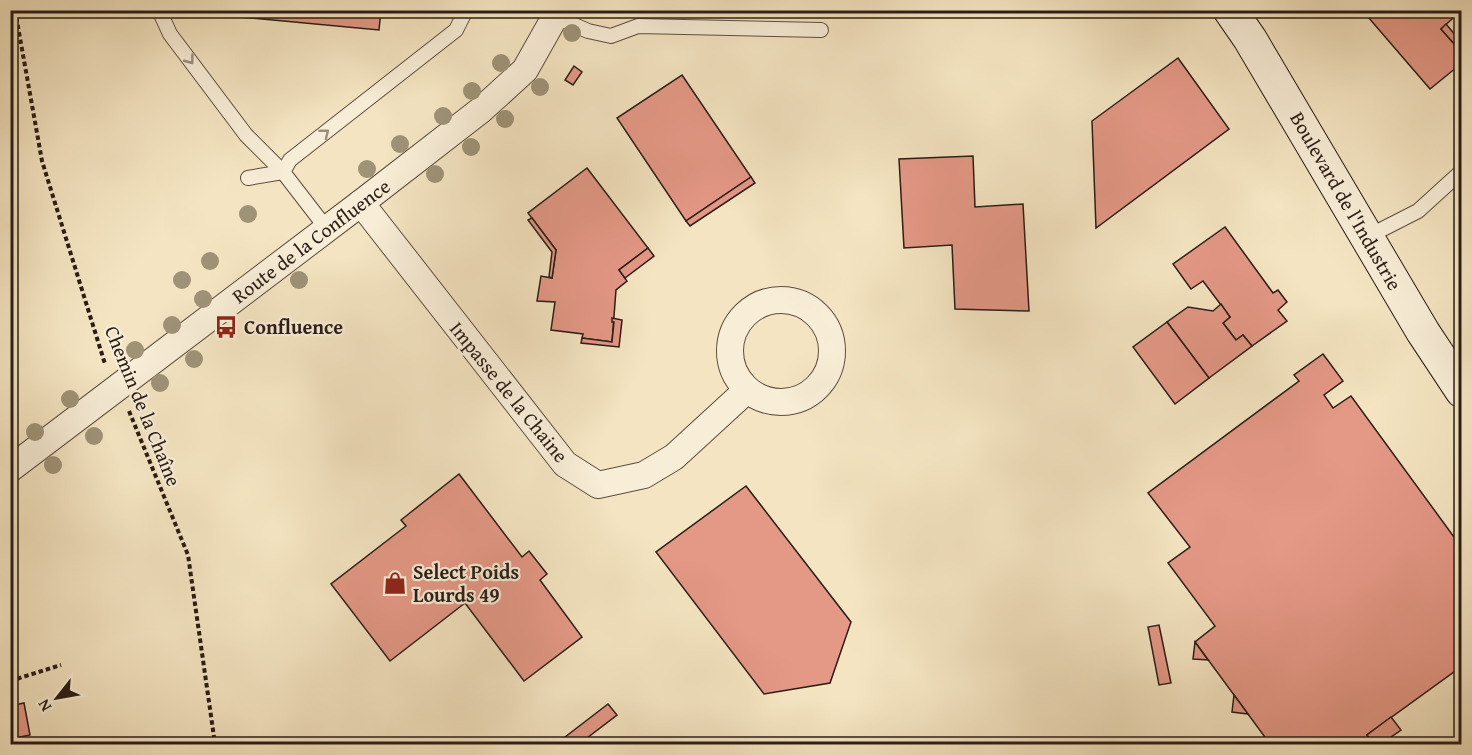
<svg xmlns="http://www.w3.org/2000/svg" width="1472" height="755" viewBox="0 0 1472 755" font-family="'Gentium Book Plus',serif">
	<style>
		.building { fill: #e49886; stroke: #2a1c16; stroke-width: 1.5 }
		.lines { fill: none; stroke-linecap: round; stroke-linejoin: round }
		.lane-casing { stroke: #5c4e41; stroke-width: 16 }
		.street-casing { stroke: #5c4e41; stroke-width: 28 }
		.secondary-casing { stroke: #2a1c16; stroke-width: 35 }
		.path { stroke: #2a1c16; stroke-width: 4; stroke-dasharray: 4.5 3; stroke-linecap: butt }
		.lane { stroke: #f8edd7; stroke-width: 14 }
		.street { stroke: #f8edd7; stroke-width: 26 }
		.secondary { stroke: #f8edd7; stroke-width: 33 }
		.tree { fill: #9e9277 }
		.oneway { stroke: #9b8f80 }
		.labels { text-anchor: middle; stroke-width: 4.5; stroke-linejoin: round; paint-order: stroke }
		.street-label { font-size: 20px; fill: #2a1c16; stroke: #f8edd7 }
		.poi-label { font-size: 20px; font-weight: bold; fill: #2a1c16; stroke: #f8edd7; text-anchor: start }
	</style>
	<rect width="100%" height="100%" fill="#f4e4c1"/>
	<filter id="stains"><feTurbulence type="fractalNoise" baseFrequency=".00333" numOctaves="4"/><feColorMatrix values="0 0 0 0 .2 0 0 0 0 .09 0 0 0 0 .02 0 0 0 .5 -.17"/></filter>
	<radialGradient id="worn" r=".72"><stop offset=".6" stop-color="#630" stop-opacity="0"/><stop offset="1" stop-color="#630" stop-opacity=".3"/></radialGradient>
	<g class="building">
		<polygon points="240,10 381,10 379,30 240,17"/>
		<polygon points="1362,10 1462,10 1441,29 1456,46 1462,43 1462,63 1430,89"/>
		<polygon points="1446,24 1461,42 1456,46 1441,29"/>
		<polygon points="1178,58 1229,129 1096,228 1092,121"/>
		<polygon points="574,66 582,72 573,85 565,80"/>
		<polygon points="682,75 751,177 686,221 617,118"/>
		<polygon points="973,156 975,207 1023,204 1029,311 955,309 952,245 904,248 899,159"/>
		<polygon points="587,168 648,248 619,270 627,281 616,290 612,342 582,338 583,334 551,330 555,302 537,301 541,276 552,278 556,250 528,213"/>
		<polygon points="751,177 755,183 690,226 686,221"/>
		<polygon points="532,218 556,250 552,278 549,277 552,252 528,220"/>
		<polygon points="1225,227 1273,293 1278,290 1287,302 1278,310 1287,321 1252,346 1243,335 1236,340 1223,323 1230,317 1203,281 1191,289 1173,264"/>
		<polygon points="648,248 654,256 625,278 619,270"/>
		<polygon points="1221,304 1230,317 1223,323 1236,340 1243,335 1252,346 1209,378 1167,322 1188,307 1213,311"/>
		<polygon points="612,318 622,320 619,347 581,343 582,338 612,342 614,322 612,322"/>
		<polygon points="1167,322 1209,378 1175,404 1133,347"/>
		<polygon points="1323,354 1343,381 1324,395 1333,408 1351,396 1462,548 1462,666 1367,735 1374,744 1270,744 1195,642 1215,626 1168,563 1190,547 1148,493 1299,381 1294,375"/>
		<polygon points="459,474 522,557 529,551 547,574 540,580 582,637 524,681 465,603 390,661 331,584 406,526 401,520"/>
		<polygon points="746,486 851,622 830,683 764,694 656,552"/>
		<polygon points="1159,625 1171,683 1159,685 1148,627"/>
		<polygon points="1195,642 1208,660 1193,659"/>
		<polygon points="1234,695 1248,714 1232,712"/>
		<polygon points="24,703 30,735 10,739 10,706"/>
		<polygon points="608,704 617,715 579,744 556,744"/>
		<polygon points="1391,717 1401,730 1381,744 1374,744 1367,735"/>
	</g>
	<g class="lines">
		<g class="lane-casing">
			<g id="lane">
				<polyline points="159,10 170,34 246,135 283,172 290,160 456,30 466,10"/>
				<polyline points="554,16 588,31 611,36 638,26 821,30"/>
				<polyline points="248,178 283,172 327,229"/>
				<polyline points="1367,237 1418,211 1462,171"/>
			</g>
		</g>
		<g class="street-casing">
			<g id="street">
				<polyline points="361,203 565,464 598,485 644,475 674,457 747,390"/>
				<circle cx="781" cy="351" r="51"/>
				<polyline points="10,469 361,203 481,110 525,70 552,22 555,10"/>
			</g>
		</g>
		<g class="secondary-casing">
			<polyline id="secondary" points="1230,10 1250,39 1423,332 1462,391"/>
		</g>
		<g class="path">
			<polyline points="15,10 42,161 105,364"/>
			<polyline points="129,411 188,555 215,744"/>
			<polyline points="10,681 61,665"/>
		</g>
		<use href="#lane" class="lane"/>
		<use href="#street" class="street"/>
		<use href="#secondary" class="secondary"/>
	</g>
	<g class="tree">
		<circle cx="572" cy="33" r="9"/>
		<circle cx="501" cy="63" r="9"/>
		<circle cx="540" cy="87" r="9"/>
		<circle cx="472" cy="91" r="9"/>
		<circle cx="443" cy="116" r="9"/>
		<circle cx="505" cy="119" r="9"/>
		<circle cx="400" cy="144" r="9"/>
		<circle cx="471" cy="147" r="9"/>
		<circle cx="367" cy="169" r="9"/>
		<circle cx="435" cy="174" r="9"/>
		<circle cx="248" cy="214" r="9"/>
		<circle cx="210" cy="261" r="9"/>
		<circle cx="182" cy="280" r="9"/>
		<circle cx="299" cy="280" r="9"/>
		<circle cx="203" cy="299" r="9"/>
		<circle cx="172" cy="325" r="9"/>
		<circle cx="135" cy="350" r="9"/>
		<circle cx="194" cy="359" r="9"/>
		<circle cx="160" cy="383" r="9"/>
		<circle cx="70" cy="399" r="9"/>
		<circle cx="35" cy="432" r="9"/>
		<circle cx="94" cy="436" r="9"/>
		<circle cx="53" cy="465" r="9"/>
	</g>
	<defs><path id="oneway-chevron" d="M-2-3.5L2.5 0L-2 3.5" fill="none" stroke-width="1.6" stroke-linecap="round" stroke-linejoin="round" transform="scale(1.5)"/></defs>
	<g class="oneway">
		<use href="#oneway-chevron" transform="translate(190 60) rotate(53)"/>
		<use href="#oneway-chevron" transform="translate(325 133) rotate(-38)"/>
	</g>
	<defs>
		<g id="bus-bare" transform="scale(1.8)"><path d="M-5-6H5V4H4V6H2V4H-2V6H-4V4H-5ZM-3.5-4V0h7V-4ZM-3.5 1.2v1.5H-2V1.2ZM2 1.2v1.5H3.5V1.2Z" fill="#8f2418" stroke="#f8edd7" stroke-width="2.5" paint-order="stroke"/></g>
		<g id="shop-bare" transform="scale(1.8)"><path d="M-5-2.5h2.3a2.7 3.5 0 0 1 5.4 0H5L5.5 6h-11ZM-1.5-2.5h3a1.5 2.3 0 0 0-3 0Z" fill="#8f2418" stroke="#f8edd7" stroke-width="2.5" paint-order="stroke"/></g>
	</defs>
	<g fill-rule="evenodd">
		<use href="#bus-bare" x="226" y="327"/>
		<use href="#shop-bare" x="395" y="583"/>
	</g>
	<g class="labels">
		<g class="street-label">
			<text transform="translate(1346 201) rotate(60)" y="7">Boulevard de l'Industrie</text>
			<text transform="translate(311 241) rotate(-37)" y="7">Route de la Confluence</text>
			<text transform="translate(509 392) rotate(51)" y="7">Impasse de la Chaine</text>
			<text transform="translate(143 406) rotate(68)" y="7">Chemin de la Chaîne</text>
		</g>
		<g class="poi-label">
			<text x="244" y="334">Confluence</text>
			<text x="413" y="579">Select Poids<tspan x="413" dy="23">Lourds 49</tspan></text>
		</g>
	</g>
	<rect width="1472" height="755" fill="none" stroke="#f4e4c1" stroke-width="36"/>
	<rect x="12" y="12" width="1448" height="731" fill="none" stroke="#2a1c16" stroke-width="3"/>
	<rect x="18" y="18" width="1436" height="719" fill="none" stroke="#2a1c16" stroke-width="1.5"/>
	<g transform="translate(57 698) rotate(239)" stroke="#f8edd7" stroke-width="4.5" paint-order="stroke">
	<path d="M0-4.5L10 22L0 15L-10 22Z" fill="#2a1c16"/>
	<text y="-9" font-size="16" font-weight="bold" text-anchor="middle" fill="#2a1c16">N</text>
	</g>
	<rect width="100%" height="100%" filter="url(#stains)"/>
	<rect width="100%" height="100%" fill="url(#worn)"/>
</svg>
